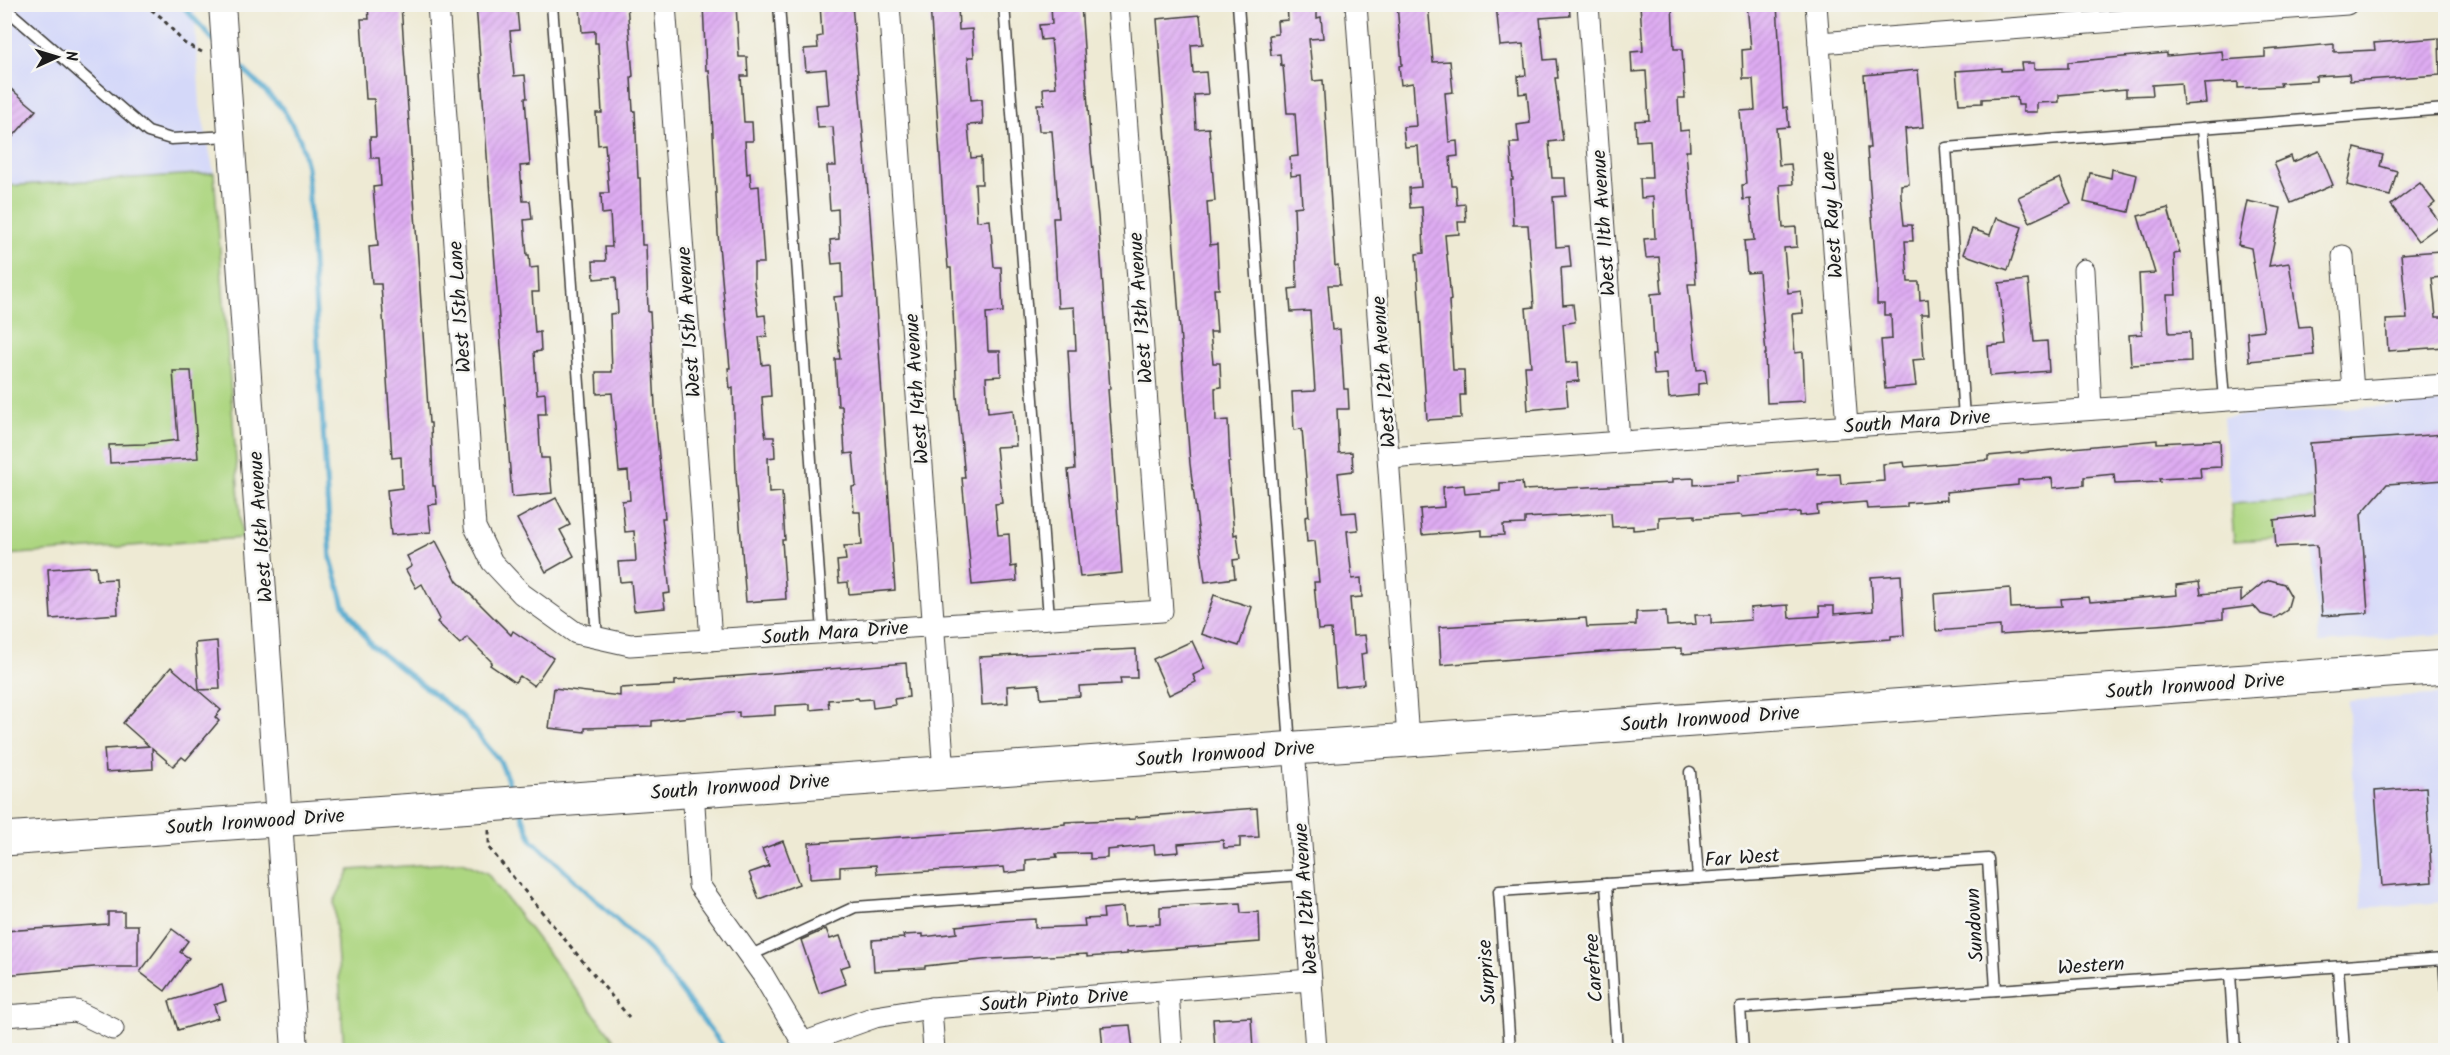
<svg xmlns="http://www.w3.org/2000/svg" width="2450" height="1055" viewBox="0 0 2450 1055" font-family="Kalam,sans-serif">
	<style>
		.built { fill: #d4d8f9 }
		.park { fill: #add681; stroke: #64794e; stroke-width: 1.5 }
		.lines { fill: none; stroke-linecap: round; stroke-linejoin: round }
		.stream { stroke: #52a9ce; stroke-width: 5 }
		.building { fill: url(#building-hatch) }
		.service-casing { stroke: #3c3b38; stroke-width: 13 }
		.minor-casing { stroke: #3c3b38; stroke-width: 23 }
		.tertiary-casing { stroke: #3c3b38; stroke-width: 28 }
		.primary-casing { stroke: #3c3b38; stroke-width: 35 }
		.path { stroke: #3c3b38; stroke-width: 3; stroke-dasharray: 4.5 4.5; stroke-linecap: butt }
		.service { stroke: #fff; stroke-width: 10 }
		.minor { stroke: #fff; stroke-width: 21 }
		.tertiary { stroke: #fff; stroke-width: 26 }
		.primary { stroke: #fff; stroke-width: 33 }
		.labels { text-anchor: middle; stroke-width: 5; stroke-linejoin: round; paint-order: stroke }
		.street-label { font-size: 20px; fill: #1c1c1c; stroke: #f6f6f2 }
	</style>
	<defs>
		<pattern id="building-hatch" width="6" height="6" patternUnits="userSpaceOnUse" patternTransform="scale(1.5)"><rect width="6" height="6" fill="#deacf2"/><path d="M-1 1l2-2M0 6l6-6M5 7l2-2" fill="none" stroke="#be93cf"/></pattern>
	</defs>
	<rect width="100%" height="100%" fill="#f6f6f2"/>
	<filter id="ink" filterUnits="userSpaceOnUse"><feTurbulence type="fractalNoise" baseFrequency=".0167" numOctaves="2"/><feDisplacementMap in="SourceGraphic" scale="12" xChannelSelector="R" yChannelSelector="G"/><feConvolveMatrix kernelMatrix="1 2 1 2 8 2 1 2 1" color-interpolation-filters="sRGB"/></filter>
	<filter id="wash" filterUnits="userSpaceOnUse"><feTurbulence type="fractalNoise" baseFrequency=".008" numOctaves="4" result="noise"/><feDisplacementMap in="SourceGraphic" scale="24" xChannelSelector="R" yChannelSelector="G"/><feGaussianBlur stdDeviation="1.35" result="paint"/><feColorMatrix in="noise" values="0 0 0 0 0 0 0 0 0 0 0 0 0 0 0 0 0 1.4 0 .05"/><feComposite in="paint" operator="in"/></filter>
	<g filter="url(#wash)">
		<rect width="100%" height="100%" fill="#eeead4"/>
		<g class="built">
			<polygon points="5,5 194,5 200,106 214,173 5,186"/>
			<polygon points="2445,402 2445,634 2319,643 2311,536 2234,541 2223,417"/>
			<polygon points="2445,694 2445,902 2362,908 2348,701"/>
		</g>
		<g class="park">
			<polygon points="214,173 242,538 5,555 5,186"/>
			<polygon points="2314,499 2317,536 2234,541 2231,504"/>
			<polygon points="462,862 487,873 622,1050 344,1050 334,902 350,870"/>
		</g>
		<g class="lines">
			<g class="stream">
				<polyline points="181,4 216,43"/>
				<polyline points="236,62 283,109 300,139 307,167 331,559 344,605 371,645 462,716 500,761 513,793"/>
				<polyline points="521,813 532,840 650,951 726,1050"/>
			</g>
		</g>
		<g id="blocks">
			<g class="building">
				<polygon points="401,4 429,423 431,423 433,486 435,486 437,504 428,505 431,532 391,535 387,490 402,488 401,457 392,458 381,284 372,284 369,247 378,246 373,187 381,186 379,158 371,158 370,137 376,137 374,99 366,99 361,19 369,19 368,7"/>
				<polygon points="476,4 509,4 509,11 517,10 519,30 510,31 514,76 525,75 527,98 525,98 530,165 520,166 523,201 530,201 532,219 524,220 527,255 529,255 530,268 538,267 539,292 532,292 535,333 540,332 541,351 534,352 537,394 545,393 546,414 538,414 540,446 541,458 549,458 552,493 512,497"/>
				<polygon points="593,4 627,4 633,76 631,77 633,111 635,111 638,178 640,178 642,245 646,245 648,312 650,312 656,425 665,518 662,518 670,593 663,594 665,608 634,611 631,581 620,582 618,562 636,561 634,531 625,532 622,501 630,500 628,471 619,472 612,393 597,394 596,372 612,372 610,314 618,313 616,277 594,279 593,261 606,261 605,247 612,247 610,213 602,214 601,193 609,193 605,144 598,145 596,113 602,113 598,43 595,43 595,31 582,32 580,6"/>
				<polygon points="703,4 736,4 739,57 747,57 748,76 741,76 744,122 752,122 753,141 745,141 747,174 750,173 751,187 759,186 764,263 754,263 754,281 758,316 765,315 767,336 759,337 762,365 769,364 771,396 762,397 764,426 766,437 774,437 775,457 768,458 769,493 782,492 785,540 782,540 786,599 746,602 736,475 733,388 730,389 728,368 730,368 718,234 711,95 709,70 706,70"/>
				<polygon points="820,4 852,4 870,216 895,590 849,594 848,582 839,583 837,561 846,560 844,546 862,545 860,512 854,512 852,487 856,486 853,453 845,454 842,406 838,406 835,359 840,359 834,297 843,296 842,263 832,264 830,240 839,239 838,209 830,210 827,166 836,166 833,127 818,128 816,105 829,104 826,69 806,71 804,49 818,48 817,37 822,36"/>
				<polygon points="930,4 958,4 959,30 972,29 974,57 968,57 971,100 982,99 983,124 968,125 971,158 981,157 982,184 975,184 977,221 990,220 994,267 1001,267 1003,312 986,313 988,351 1000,351 1001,376 986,377 988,413 1013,410 1016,446 996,447 1002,503 995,504 998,535 1009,534 1011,567 1016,566 1017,581 972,585 962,478 965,478 957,396 951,268 948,268 944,217"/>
				<polygon points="1051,4 1081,4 1091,151 1098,216 1110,389 1108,389 1122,573 1080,577 1068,470 1075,469 1068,350 1076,350 1074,307 1058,308 1053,218 1059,218 1052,131 1039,131 1037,104 1044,104 1043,88 1056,87 1051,39 1041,40 1039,25 1052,24"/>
				<polygon points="1287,4 1317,4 1317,18 1321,17 1323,38 1309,39 1313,81 1323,80 1335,266 1338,265 1340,285 1328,285 1332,330 1340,329 1344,389 1348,389 1349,409 1337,409 1339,453 1352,452 1353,471 1338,473 1342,513 1356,512 1358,530 1347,531 1352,579 1361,578 1362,597 1350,598 1353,636 1365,635 1367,653 1361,654 1364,684 1336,687 1331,629 1318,630 1314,582 1319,582 1315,541 1307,542 1305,517 1309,516 1302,429 1294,430 1292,392 1315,391 1310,311 1291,312 1289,289 1297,288 1294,207 1302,206 1300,175 1291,176 1290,157 1298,156 1295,113 1287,113 1283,65 1281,66 1280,54 1271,55 1269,35 1278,34 1277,21 1288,20"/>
				<polygon points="1397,4 1428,4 1433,62 1450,61 1453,92 1445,93 1449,142 1457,141 1458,156 1450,157 1452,186 1456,186 1457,205 1465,204 1466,222 1458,222 1459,234 1445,235 1451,300 1449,301 1453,370 1464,370 1465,395 1460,395 1461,418 1427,420 1416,254 1424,253 1422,207 1410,208 1409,188 1421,187 1418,146 1405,147 1403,127 1416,126 1413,83 1401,85 1399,66 1402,65"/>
				<polygon points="1496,4 1569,4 1570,16 1540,18 1544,60 1556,59 1558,78 1555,78 1563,140 1549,142 1552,178 1565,178 1566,196 1553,197 1556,247 1569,246 1571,267 1561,268 1563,305 1573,304 1575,322 1563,324 1566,363 1578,362 1579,381 1566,382 1568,406 1528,410 1525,366 1531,366 1526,308 1534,307 1528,225 1513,225 1511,180 1513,180 1510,143 1519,143 1517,125 1530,123 1527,93 1519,94 1518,76 1526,75 1523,44 1500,46"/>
				<polygon points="1640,4 1672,4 1674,49 1682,49 1685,98 1678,98 1680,131 1689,130 1690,151 1686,151 1696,284 1688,284 1697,370 1705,369 1707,383 1698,384 1698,395 1669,398 1667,374 1654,375 1652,355 1655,355 1651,294 1662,293 1659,257 1646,258 1644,239 1655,238 1653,197 1641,198 1640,178 1652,178 1650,140 1636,141 1635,121 1649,120 1646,71 1632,72 1631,52 1643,51"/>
				<polygon points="1747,4 1777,4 1783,108 1787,107 1789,127 1776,128 1779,165 1791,164 1793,184 1780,185 1783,228 1796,227 1797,247 1784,248 1788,293 1801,291 1803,313 1792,314 1795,353 1803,352 1805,401 1767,403 1765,354 1766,354 1759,272 1747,273 1744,241 1754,240 1750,199 1743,200 1742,185 1746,184 1740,111 1755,110 1753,79 1743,79 1742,50 1751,49"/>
				<polygon points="1200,15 1203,44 1191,45 1193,73 1206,72 1208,94 1194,95 1196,129 1209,128 1215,201 1207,202 1210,245 1217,244 1219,289 1214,289 1217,332 1210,332 1213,363 1220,363 1221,387 1215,388 1216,421 1228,420 1230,462 1228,462 1234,535 1237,534 1240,559 1233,560 1235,578 1205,582 1190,464 1157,19"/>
				<polygon points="2439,38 2440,75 2350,81 2349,74 2316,76 2316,81 2280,83 2281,86 2238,88 2238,82 2204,84 2206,103 2183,105 2181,83 2152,85 2153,95 2126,96 2126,89 2059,95 2059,102 2037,103 2037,112 2023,112 2023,105 2018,105 2017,97 1982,99 1982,103 1959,104 1956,71 2001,68 2001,71 2022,70 2021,63 2034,63 2034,69 2068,68 2068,62 2167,53 2167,56 2222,51 2223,60 2265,57 2265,50 2334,44 2334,52 2375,50 2374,43"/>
				<polygon points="1918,70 1923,127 1905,129 1909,184 1901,185 1901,195 1904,225 1912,225 1913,241 1905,241 1908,282 1919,282 1920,300 1928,299 1929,314 1921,314 1924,359 1913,360 1916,386 1885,389 1881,340 1892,339 1891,315 1884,315 1884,304 1877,304 1877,284 1867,148 1870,148 1864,75"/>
				<polygon points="4,83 36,110 4,147"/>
				<polygon points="2355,148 2383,155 2380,166 2397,171 2390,196 2347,185"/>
				<polygon points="2319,151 2333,185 2291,203 2274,163 2291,156 2293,162"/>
				<polygon points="2112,169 2137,175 2129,212 2084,202 2090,173 2111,178"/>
				<polygon points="2060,178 2071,203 2030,222 2018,197"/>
				<polygon points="2420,183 2435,203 2429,208 2441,224 2418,241 2391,205"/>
				<polygon points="2247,201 2281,208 2269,266 2289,263 2299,327 2311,326 2314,355 2249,361 2247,332 2264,330 2251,248 2238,245"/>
				<polygon points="2168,208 2180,253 2174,254 2176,295 2167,295 2169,333 2190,332 2191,362 2131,365 2129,335 2142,334 2139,274 2155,273 2138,216"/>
				<polygon points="1996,218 2022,227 2008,270 1963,254 1972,229 1990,235"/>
				<polygon points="2440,251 2443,277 2432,278 2436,317 2445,317 2445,347 2388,351 2386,320 2407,319 2401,254"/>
				<polygon points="2028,280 2034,342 2047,341 2049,371 1990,376 1988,346 2006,344 1999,283"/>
				<polygon points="173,371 191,371 198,458 110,463 109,445 144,444 178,440"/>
				<polygon points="2445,434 2445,480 2387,484 2361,514 2368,613 2322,616 2317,545 2276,547 2274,520 2315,515 2310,443"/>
				<polygon points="2157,440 2157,443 2220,440 2221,467 2200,468 2201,477 2159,479 2160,482 2115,484 2114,474 2084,477 2084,485 2053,488 2052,478 2018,480 2018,485 1946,492 1947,500 1907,503 1907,507 1867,509 1866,502 1817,506 1818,514 1800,516 1800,512 1742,517 1741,515 1695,518 1695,515 1659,517 1659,528 1633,530 1633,526 1612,527 1611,513 1525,518 1525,524 1503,525 1504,535 1482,536 1482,530 1422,535 1420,509 1444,507 1443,487 1464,485 1465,494 1500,491 1500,483 1522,482 1523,490 1672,483 1672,479 1694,478 1694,485 1738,482 1738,476 1818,468 1818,475 1840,474 1841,484 1884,481 1883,464 1904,462 1905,467 1988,460 1988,456"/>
				<polygon points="556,498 570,525 560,530 574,556 546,572 517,519"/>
				<polygon points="436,541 457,581 511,635 513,631 553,658 534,686 520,676 515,682 490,665 492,662 467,637 460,644 437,622 440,619 422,584 416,588 406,570 412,566 407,556"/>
				<polygon points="96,566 97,580 116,579 118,614 51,619 48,569"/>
				<polygon points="1901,575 1904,635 1891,636 1891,639 1682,654 1682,648 1603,652 1441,665 1439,627 1586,618 1587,627 1636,625 1636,612 1666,611 1667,626 1696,624 1695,615 1711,615 1711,623 1751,620 1750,608 1788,605 1789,618 1820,616 1819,606 1834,606 1834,614 1873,611 1871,577"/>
				<polygon points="2270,580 2284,584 2291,596 2287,610 2275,618 2261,614 2254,606 2223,610 2223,619 2171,624 2000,635 2000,626 1936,631 1934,594 2010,588 2011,608 2062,606 2061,599 2089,597 2090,602 2177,595 2176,585 2199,582 2201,594 2241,590 2241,601 2263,583"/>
				<polygon points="1214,595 1252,607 1239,646 1201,634"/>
				<polygon points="217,641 220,689 199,690 195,643"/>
				<polygon points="1192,641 1205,669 1193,675 1196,682 1169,695 1153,659"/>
				<polygon points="1136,649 1137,678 1120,678 1121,684 1079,686 1080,696 1041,699 1039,684 1007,686 1008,703 982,705 979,657"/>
				<polygon points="906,663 909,697 894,699 895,705 873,708 872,699 859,700 858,698 828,700 829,708 810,710 810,704 775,706 775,715 739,717 739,712 652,721 652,726 585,728 585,732 549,728 554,688 620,696 620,688 675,685 675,681"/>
				<polygon points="171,667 221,710 215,717 219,721 186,760 182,757 173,766 152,748 153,769 106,772 104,749 149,746 123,723"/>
				<polygon points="2426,787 2432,882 2382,886 2375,791"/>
				<polygon points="1257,808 1259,837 1240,838 1240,847 1224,848 1223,840 1178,844 1179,852 1155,854 1154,845 1107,850 1107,858 1090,859 1090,853 1056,854 1057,857 1026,860 1026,871 1005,873 1004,867 877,874 876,865 840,867 840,877 810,879 809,843 990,831 1065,824 1065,822 1135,819 1135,817"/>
				<polygon points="783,841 799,884 759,899 749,873 769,866 762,849"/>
				<polygon points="1240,903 1241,913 1259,912 1260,942 1127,952 1127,954 1087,957 1087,954 992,959 925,966 925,968 874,971 872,940 904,938 903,935 923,934 923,937 957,933 956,926 1002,921 1035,919 1035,928 1085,926 1084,919 1104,918 1103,909 1123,907 1125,926 1160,924 1160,907"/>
				<polygon points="108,912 124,912 124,925 138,925 138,967 94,967 4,975 4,931 108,924"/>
				<polygon points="172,929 188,941 180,952 189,958 165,991 140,972"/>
				<polygon points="826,929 830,939 840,936 850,965 840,968 846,984 819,993 801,940"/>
				<polygon points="222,985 226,1001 214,1005 218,1018 178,1030 169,1001"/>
				<polygon points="1251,1017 1253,1050 1215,1050 1213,1019"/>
				<polygon points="1130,1025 1133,1050 1103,1050 1101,1027"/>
			</g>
		</g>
	</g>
	<g filter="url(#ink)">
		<use href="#blocks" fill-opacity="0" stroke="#3c3b38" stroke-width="1.5"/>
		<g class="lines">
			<g class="service-casing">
				<g id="service">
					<polyline points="552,4 597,638"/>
					<polyline points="779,4 823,632"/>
					<polyline points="1004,4 1049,618"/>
					<polyline points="1238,4 1290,746"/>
					<polyline points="4,7 148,132 171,139 231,136"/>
					<polyline points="2203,128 2224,400"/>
					<polyline points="1964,418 1946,148 2446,109"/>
					<polyline points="1690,772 1698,878"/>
					<polyline points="1606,884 1617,1050"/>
					<polyline points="749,956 855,907 1303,875"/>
					<polyline points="2338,967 2344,1050"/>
					<polyline points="2230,974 2235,1050"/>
					<polyline points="1510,1050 1499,891 1988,859 1996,990"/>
					<polyline points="1743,1050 1740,1008 2444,959 2446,989"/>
				</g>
			</g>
			<g class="minor-casing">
				<g id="minor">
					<polyline points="438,4 475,527 492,562 522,594 576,633 630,645 1162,611 1118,4"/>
					<polyline points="665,4 711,640"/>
					<polyline points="889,4 944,773"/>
					<polyline points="1356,4 1408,739"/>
					<polyline points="1588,4 1619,441"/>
					<polyline points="1816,4 1847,426"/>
					<polyline points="1819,43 2347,4"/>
					<polyline points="2343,256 2353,391"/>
					<polyline points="2084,270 2091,409"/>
					<polyline points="1389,458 2446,385"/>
					<polyline points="1294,748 1316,1050"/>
					<polyline points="693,789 699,885 763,975 803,1043 875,1017 931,1008 1311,980"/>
					<polyline points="1168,991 1172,1050"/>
					<polyline points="931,1008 934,1050"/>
					<polyline points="4,1016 76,1011 113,1029"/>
				</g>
			</g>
			<g class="tertiary-casing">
				<polyline id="tertiary" points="222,4 295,1050"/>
			</g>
			<g class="primary-casing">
				<polyline id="primary" points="4,839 2446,667"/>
			</g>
			<g class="path">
				<polyline points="144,4 161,17 184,43 202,52"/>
				<polyline points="489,830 489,848 629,1017"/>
			</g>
			<use href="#service" class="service"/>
			<use href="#minor" class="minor"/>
			<use href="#tertiary" class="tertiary"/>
			<use href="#primary" class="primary"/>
		</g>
	</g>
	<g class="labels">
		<g class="street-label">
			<text transform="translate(1831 215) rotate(-94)" y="7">West Ray Lane</text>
			<text transform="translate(1603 223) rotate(-94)" y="7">West 11th Avenue</text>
			<text transform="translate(459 307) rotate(-94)" y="7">West 15th Lane</text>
			<text transform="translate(1140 308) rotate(-94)" y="7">West 13th Avenue</text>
			<text transform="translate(688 322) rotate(-94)" y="7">West 15th Avenue</text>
			<text transform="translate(1383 372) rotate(-94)" y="7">West 12th Avenue</text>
			<text transform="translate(916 389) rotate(-94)" y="7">West 14th Avenue</text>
			<text transform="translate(1917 421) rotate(-4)" y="7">South Mara Drive</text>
			<text transform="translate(260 527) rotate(-94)" y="7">West 16th Avenue</text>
			<text transform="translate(835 632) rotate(-4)" y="7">South Mara Drive</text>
			<text transform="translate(2195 685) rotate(-4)" y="7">South Ironwood Drive</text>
			<text transform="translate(1710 718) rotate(-4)" y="7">South Ironwood Drive</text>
			<text transform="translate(1225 753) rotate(-4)" y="7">South Ironwood Drive</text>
			<text transform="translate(740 786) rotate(-4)" y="7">South Ironwood Drive</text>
			<text transform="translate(255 821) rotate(-4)" y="7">South Ironwood Drive</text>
			<text transform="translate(1742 857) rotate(-4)" y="7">Far West</text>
			<text transform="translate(1305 899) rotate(-94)" y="7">West 12th Avenue</text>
			<text transform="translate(1974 925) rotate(-93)" y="7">Sundown</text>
			<text transform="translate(2091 965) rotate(-4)" y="7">Western</text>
			<text transform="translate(1593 968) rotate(-94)" y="7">Carefree</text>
			<text transform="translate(1486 972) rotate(-94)" y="7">Surprise</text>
			<text transform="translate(1054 999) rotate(-4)" y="7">South Pinto Drive</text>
		</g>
	</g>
	<rect width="2450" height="1055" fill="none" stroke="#f6f6f2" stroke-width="24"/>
	<g transform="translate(57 57) rotate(86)" stroke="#f6f6f2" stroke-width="4.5" paint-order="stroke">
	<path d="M0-4.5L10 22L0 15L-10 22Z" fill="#1c1c1c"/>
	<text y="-9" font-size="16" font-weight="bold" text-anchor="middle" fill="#1c1c1c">N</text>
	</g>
</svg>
